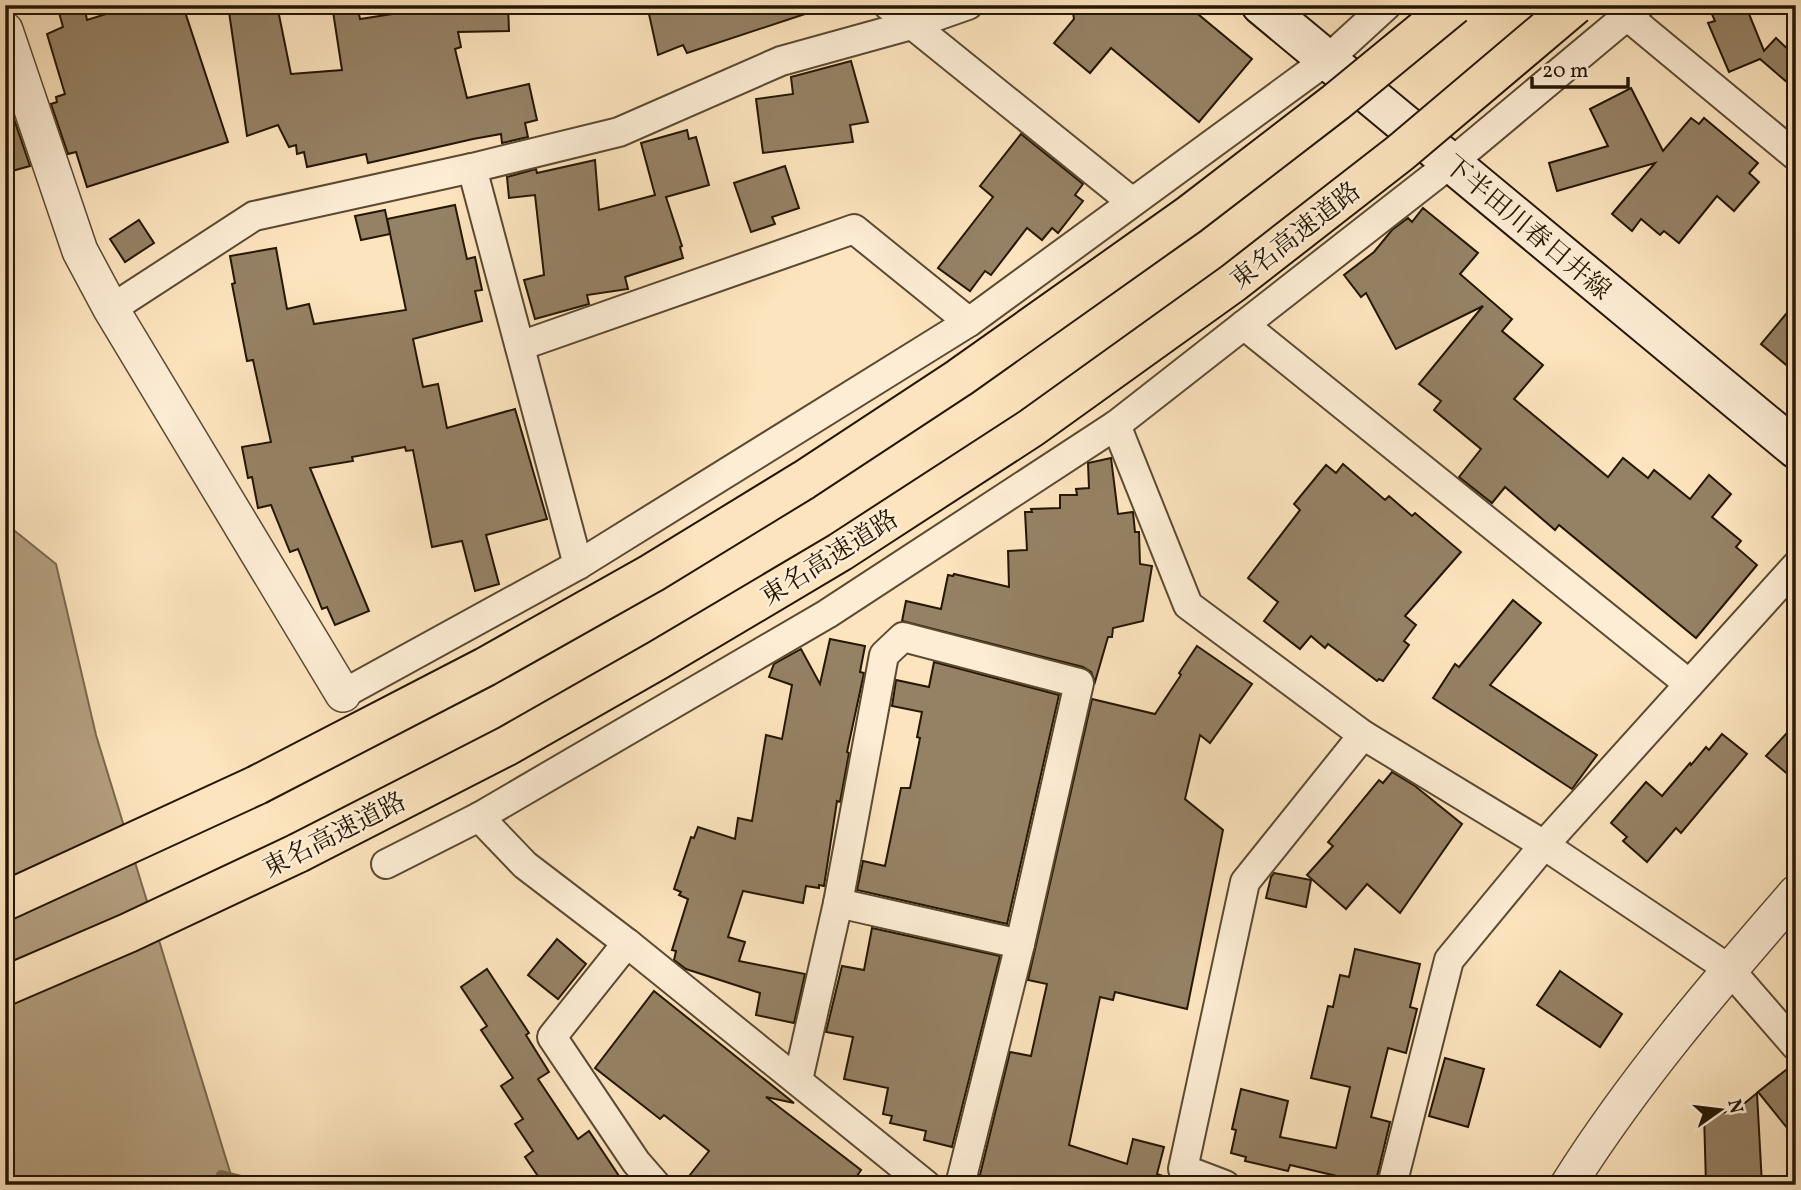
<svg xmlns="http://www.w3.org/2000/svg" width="1801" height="1190" viewBox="0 0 1801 1190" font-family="Vollkorn,'Noto Serif JP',serif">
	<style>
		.water { fill: #b39e7e; stroke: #7a684c; stroke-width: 2 }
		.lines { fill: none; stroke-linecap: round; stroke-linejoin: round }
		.stream { stroke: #7a684c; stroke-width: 10 }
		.building { fill: #958164; stroke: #251602; stroke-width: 2 }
		.minor-casing { stroke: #5b4a31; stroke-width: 32 }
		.tertiary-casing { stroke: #5b4a31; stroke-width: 38 }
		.secondary-casing { stroke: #251602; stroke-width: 42 }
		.motorway-casing { stroke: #251602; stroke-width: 42 }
		.minor { stroke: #fdedd5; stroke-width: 28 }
		.tertiary { stroke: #fdedd5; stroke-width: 35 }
		.secondary { stroke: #fdedd5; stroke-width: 38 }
		.motorway { stroke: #fce4be; stroke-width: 38 }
		.motorway-bridge-casing { stroke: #251602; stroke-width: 42; stroke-linecap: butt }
		.motorway-bridge { stroke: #fce4be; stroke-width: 38 }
		.labels { text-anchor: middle; stroke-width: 5; stroke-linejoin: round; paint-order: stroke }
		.street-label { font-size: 26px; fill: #251602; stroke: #fdedd5 }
	</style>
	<rect width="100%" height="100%" fill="#fce4be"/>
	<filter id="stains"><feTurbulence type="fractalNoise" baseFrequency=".00286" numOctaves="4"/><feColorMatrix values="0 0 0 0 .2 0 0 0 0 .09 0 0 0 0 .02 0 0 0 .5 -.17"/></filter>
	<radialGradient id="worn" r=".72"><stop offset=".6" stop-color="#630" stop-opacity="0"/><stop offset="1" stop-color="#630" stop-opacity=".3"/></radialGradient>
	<polygon class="water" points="5,523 56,564 96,735 234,1185 5,1185"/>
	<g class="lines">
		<polyline class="stream" points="221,1175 261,1185"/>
	</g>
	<g class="building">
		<polygon points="57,5 84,5 87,20 135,5 180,5 183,13 185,12 228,142 87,187 76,152 68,154 51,104 57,102 56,97 65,94 47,34 63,27"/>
		<polygon points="228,5 277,5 291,74 342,70 332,5 357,5 360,19 412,11 411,5 508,5 509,31 458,32 461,47 455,49 467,98 529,84 537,120 525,123 528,137 502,143 501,134 473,139 368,163 366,154 307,167 304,152 297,154 296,145 289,147 278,125 247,136"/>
		<polygon points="647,5 816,5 817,10 687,53 683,45 658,55"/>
		<polygon points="1072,5 1187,5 1252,59 1199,122 1111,48 1090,73 1054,43 1074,19"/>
		<polygon points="1708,5 1741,5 1743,11 1747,9 1764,51 1776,38 1796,57 1796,90 1760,59 1729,72 1708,23 1715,21"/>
		<polygon points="851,61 868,122 850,125 853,142 763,153 756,99 793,94 791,77"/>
		<polygon points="1631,88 1663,151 1691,118 1699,124 1704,118 1758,163 1749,173 1759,182 1734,211 1717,196 1679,243 1664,231 1660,235 1641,219 1632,231 1612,214 1655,163 1557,191 1549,163 1608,146 1590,109"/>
		<polygon points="13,116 30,166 5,173 5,118"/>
		<polygon points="687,130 689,139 696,137 709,185 666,197 682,246 680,247 683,258 625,277 628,289 587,295 589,304 535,319 524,280 544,275 535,195 509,198 507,177 536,169 537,173 595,160 599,210 655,195 641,143"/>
		<polygon points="1021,134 1083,184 1075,195 1083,201 1058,233 1052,228 1042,240 1027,228 991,275 985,271 970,291 938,268 993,197 980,186"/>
		<polygon points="785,166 799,208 772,217 775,224 751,232 734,183"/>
		<polygon points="455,205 467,259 475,257 482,290 475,291 482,321 413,339 423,387 438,384 447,428 515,409 547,519 486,535 499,584 475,591 462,541 432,547 413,450 406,451 405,447 352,457 353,461 310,468 369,611 335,625 327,607 322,609 298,549 290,552 271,505 258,508 252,477 248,478 242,447 271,442 253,360 247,361 232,284 235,283 230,256 276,248 287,309 309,304 314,324 406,310 387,219"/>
		<polygon points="1423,208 1478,253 1460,274 1512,319 1502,331 1543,365 1514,399 1608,477 1623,458 1648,478 1654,470 1690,499 1709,475 1731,494 1712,517 1741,541 1736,547 1757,565 1696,638 1559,525 1555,530 1505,487 1492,503 1459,477 1481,449 1434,410 1441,401 1419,384 1483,306 1396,349 1366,293 1361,297 1344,275 1374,252 1392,230 1408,218 1412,222"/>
		<polygon points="385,210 390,234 361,240 355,216"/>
		<polygon points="139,220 154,243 125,262 110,239"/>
		<polygon points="1796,302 1796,373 1761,344"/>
		<polygon points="1111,458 1118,514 1133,512 1135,532 1139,532 1140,564 1152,566 1143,621 1113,628 1112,637 1108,637 1095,682 1091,672 1083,667 902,621 906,601 941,609 948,575 953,576 954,574 1009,587 1008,551 1027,550 1025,512 1032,512 1031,509 1060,508 1060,495 1077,495 1076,489 1089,488 1088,463"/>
		<polygon points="1343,464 1385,500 1389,496 1412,516 1415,513 1461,552 1405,616 1416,625 1404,641 1409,645 1383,681 1379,679 1377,681 1328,644 1325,648 1311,636 1300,649 1264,621 1278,602 1248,578 1300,510 1294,504 1326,465 1336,473"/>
		<polygon points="1513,600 1541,623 1490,685 1597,755 1572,789 1433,698 1455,664 1459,667"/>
		<polygon points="830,639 865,646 860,672 864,673 847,752 849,753 840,802 837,801 824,886 819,885 819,888 806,886 803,903 743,891 728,937 745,942 739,961 805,974 794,1023 756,1015 760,993 686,969 674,960 676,951 672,950 688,899 679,895 681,892 674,889 691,837 694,838 698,827 735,839 738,818 752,821 766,735 782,739 792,685 769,677 774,664 801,649 820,684"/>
		<polygon points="1197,646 1252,684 1210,743 1200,735 1185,799 1223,830 1187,1009 1115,992 1113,1000 1100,997 1069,1145 1127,1164 1133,1139 1164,1147 1157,1174 1169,1178 1174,1185 980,1185 979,1179 1010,1052 1031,1056 1047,984 1028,980 1092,699 1155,714 1181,675 1179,673"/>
		<polygon points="934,662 1059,695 1007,924 857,890 863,861 885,866 901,788 910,788 920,738 917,737 922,712 892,706 896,680 929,687"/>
		<polygon points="1796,723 1796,781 1766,756"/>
		<polygon points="1722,734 1747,754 1681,833 1676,828 1647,862 1623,841 1627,837 1611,823 1646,782 1662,796 1690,763 1691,765 1706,747 1709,750"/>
		<polygon points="1392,772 1415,786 1462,824 1400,913 1367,884 1346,909 1307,875 1333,846 1328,842 1379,780 1383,783"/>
		<polygon points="1274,873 1311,880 1306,907 1266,898 1271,877"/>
		<polygon points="872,928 1000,956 952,1147 924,1140 926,1131 890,1123 892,1116 883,1114 888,1088 844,1079 853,1037 826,1032 842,966 864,970"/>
		<polygon points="557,939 586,964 558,999 528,975"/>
		<polygon points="1355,949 1420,964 1410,1007 1417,1009 1406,1053 1388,1048 1371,1117 1390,1122 1375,1185 1290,1165 1288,1171 1245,1161 1246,1157 1231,1153 1236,1130 1232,1129 1241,1089 1288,1101 1280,1137 1336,1148 1350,1087 1311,1078 1328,1006 1333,1007 1340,975 1349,977"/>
		<polygon points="487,969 529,1033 526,1035 549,1072 538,1079 578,1139 589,1131 625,1185 544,1185 525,1157 533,1151 515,1124 523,1119 501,1086 513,1078 481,1030 487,1026 461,987"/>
		<polygon points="1560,971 1622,1014 1600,1047 1537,1005"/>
		<polygon points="654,991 794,1103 766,1097 861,1170 851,1185 682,1185 709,1151 664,1115 660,1119 595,1068"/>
		<polygon points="1445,1058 1484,1069 1468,1127 1429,1116"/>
		<polygon points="1796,1062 1796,1139 1758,1092"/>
		<polygon points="1757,1093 1762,1185 1706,1185 1704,1113 1734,1112"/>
	</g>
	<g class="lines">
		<g class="minor-casing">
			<g id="minor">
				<polyline points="888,5 1132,202"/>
				<polyline points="1627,16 1796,156"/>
				<polyline points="472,168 578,565"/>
				<polyline points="111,309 254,216 472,168 619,132 781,61 911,25 968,5"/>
				<polyline points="1244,325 1689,684"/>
				<polyline points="520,346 854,229 969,322"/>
				<polyline points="1116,425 1188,605 1363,735 1544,845 1729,969 1796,1046"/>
				<polyline points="343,694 578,565 969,322 1327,60 1387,5"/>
				<polyline points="479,817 525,865 627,943 926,1185"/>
				<polyline points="386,864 479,817 827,614 1116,425 1451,163 1640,5"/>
				<polyline points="838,903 1020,944"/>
				<polyline points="627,943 552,1037 636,1162 656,1185"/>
				<polyline points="798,1080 838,903 884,655 903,637 1079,683 1020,944 960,1185"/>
				<polyline points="1225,1185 1183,1169 1245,882 1363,735"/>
				<polyline points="1392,1185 1449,960 1544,845 1796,566"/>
			</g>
		</g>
		<g class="tertiary-casing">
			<g id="tertiary">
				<polyline points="5,30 80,251 111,309 343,694"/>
				<path d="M1568,1185c66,-105 147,-199 228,-292"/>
			</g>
		</g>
		<g class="secondary-casing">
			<polyline id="secondary" points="1261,5 1796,449"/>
		</g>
		<g class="motorway-casing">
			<g id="motorway">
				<polyline points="5,901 257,785"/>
				<polyline points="5,986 128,933 298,853"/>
			</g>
		</g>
		<use href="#minor" class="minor"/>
		<use href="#tertiary" class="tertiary"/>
		<use href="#secondary" class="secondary"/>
		<use href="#motorway" class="motorway"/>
		<g class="motorway-bridge-casing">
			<g id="motorway-bridge">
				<polyline points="257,785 485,667 652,573 804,480 959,378 1189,215 1336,102 1454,5"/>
				<polyline points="298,853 507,746 658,660 840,552 1031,428 1233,283 1400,153 1575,5"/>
			</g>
		</g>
		<use href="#motorway-bridge" class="motorway-bridge"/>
	</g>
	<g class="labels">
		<g class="street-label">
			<text transform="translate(1528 227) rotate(40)" y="9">下半田川春日井線</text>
			<text transform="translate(1295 235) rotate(-38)" y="9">東名高速道路</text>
			<text transform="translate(829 557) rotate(-32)" y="9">東名高速道路</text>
			<text transform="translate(334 834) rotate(-27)" y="9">東名高速道路</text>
		</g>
	</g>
	<rect width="1801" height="1190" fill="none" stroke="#fce4be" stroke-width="28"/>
	<rect x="7" y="7" width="1787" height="1176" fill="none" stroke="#251602" stroke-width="3.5"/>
	<rect x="14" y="14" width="1773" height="1162" fill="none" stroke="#251602" stroke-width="2"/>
	<g transform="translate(1720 1110) rotate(76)" stroke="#fdedd5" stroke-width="5" paint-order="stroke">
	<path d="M0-5L12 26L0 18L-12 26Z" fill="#251602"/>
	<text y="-10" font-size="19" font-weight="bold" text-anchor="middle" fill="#251602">N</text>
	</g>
	<path d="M1532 77v10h96v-10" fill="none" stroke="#251602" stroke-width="3.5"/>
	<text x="1542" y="77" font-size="21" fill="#251602" stroke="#fdedd5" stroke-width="5" paint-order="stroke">20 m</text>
	<rect width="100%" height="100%" filter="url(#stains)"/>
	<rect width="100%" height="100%" fill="url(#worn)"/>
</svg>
